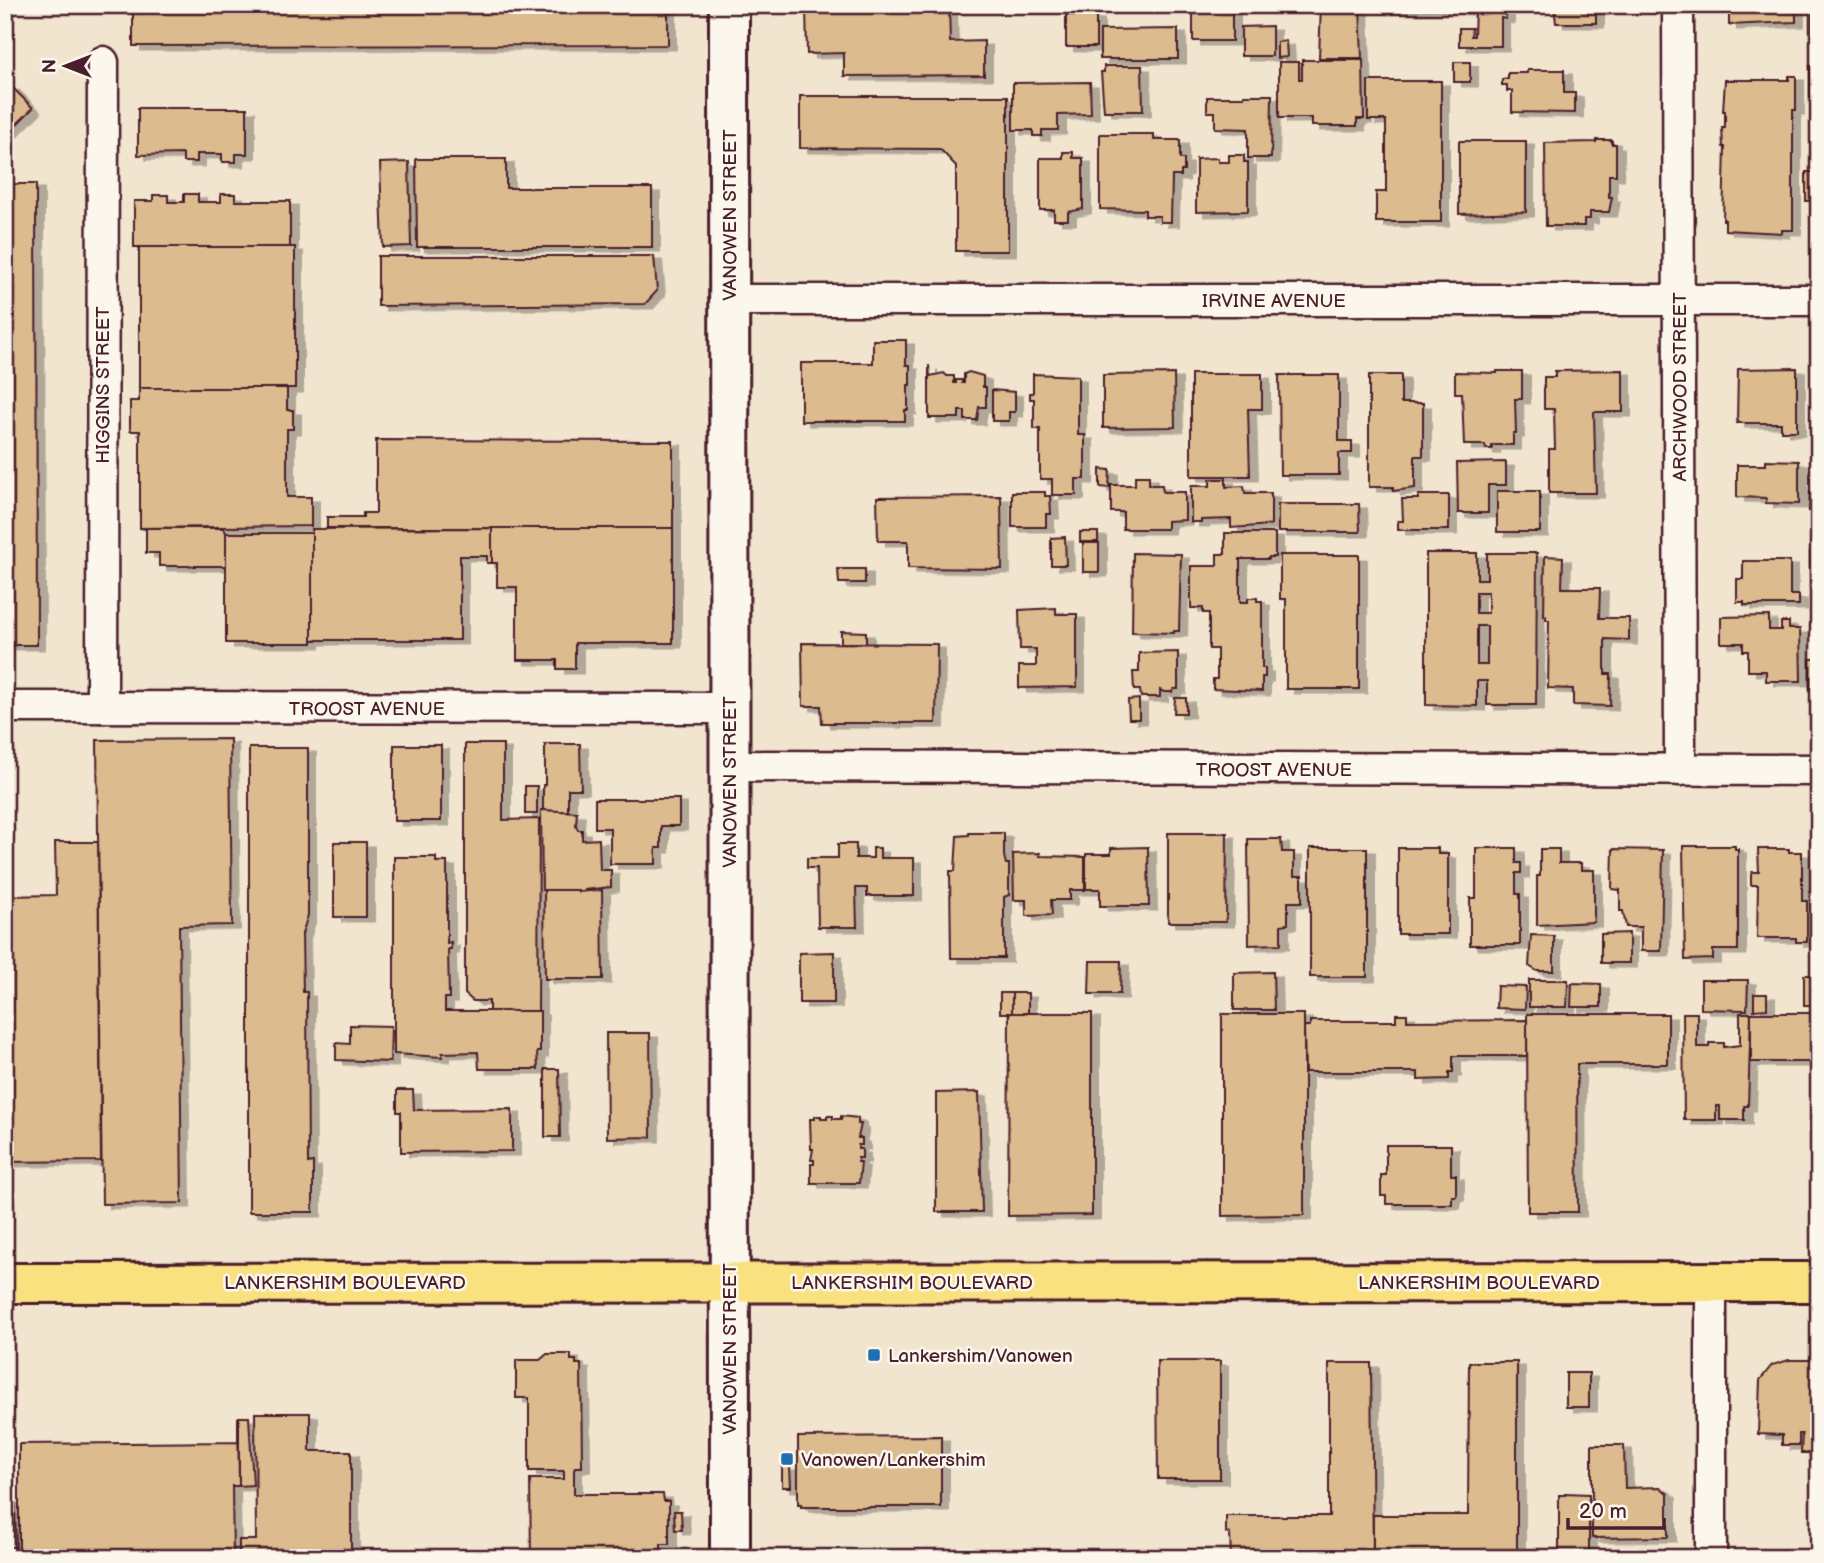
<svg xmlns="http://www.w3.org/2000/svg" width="1824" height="1563" viewBox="0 0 1824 1563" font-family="'Balsamiq Sans',sans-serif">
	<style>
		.building { fill: #dcbc8f; stroke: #4a1f2b; stroke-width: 2; fill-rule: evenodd; filter: url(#shadow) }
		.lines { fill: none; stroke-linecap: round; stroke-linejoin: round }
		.street-casing { stroke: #4a1f2b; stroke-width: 35 }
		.secondary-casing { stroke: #4a1f2b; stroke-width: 44 }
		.primary-casing { stroke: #4a1f2b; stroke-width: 44 }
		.street { stroke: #fbf7ec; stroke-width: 30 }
		.secondary { stroke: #fbf7ec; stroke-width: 38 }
		.primary { stroke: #fae180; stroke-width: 38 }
		.poi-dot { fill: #1f6fb2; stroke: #fbf7ec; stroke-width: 2.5 }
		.labels { text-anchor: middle; stroke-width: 5; stroke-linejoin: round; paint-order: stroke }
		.street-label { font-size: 19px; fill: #4a1f2b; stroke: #fbf7ec }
		.poi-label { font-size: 19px; fill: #4a1f2b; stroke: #fbf7ec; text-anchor: start }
	</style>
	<defs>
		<filter id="shadow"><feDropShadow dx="8" dy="4.5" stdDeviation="0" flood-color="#0004"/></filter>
	</defs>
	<rect width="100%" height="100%" fill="#f2e5d0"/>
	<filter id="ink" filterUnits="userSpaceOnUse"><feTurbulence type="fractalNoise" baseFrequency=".0143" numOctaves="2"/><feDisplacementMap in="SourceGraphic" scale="14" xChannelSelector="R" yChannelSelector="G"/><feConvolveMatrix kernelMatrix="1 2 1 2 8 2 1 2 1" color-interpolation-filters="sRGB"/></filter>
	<g filter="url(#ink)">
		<g class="building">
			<polygon points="133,5 668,5 668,45 133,46"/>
			<polygon points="806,5 949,5 950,42 984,41 984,75 844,76 844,53 807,54"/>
			<rect x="1193" y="5" width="39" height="36"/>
			<polygon points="1321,5 1360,5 1362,58 1319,58"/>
			<polygon points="1378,5 1443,5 1444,8 1378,9"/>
			<polygon points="1554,5 1609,5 1609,9 1596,11 1596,23 1556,23"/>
			<polygon points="1729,5 1796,5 1796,22 1729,25"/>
			<rect x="1812" y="5" width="7" height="35"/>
			<polygon points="1475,9 1501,10 1501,12 1506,12 1506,19 1501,18 1501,46 1459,46 1459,28 1472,28 1471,36 1474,36"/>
			<rect x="1066" y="15" width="30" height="32"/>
			<polygon points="1272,26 1272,56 1241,56 1241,27"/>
			<polygon points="1178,29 1178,59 1100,59 1100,30"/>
			<polygon points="1286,41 1287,57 1277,58 1277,42"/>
			<polygon points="1302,60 1363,60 1364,119 1357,119 1357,126 1312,126 1312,118 1279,118 1279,62 1299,62 1299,79 1302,79"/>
			<rect x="1454" y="62" width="16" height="20"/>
			<polygon points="1104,66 1142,66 1143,111 1104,111 1101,72 1104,72"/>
			<rect x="1810" y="66" width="9" height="33"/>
			<polygon points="1527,70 1564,70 1564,93 1575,93 1575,113 1512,112 1512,91 1507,91 1507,85 1502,85 1502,79 1508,79 1508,73 1527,73"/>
			<polygon points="1789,76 1796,76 1796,110 1793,110 1793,230 1782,230 1782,233 1725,230 1725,220 1723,220 1725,147 1723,147 1722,128 1725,128 1725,111 1723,111 1725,80 1789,80"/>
			<polygon points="1368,81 1441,81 1441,222 1376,222 1376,192 1386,192 1386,120 1368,120"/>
			<polygon points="1090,82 1091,114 1058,115 1058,130 1042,130 1042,136 1033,136 1033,130 1013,130 1013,83"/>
			<polygon points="11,86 33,108 5,136 5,92"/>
			<polygon points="1244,95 1272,95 1271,158 1248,158 1248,129 1215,128 1215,112 1207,112 1207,97 1244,97"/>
			<polygon points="800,96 1008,96 1008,251 956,251 956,166 940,149 800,148"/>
			<polygon points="138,108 247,108 247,154 236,154 236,162 222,162 222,154 197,154 197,162 183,162 183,154 138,155"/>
			<polygon points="1100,134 1154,134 1154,140 1180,140 1180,159 1184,159 1184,171 1181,171 1181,176 1172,176 1171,222 1160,222 1160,216 1145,216 1145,210 1100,209"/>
			<polygon points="1596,140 1612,140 1612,144 1616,144 1616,175 1609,175 1609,197 1612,197 1609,212 1590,212 1590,219 1584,219 1584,226 1546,226 1545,143 1596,142"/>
			<polygon points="1459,141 1526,141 1526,212 1459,214"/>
			<polygon points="1063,152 1073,152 1073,158 1083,158 1083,209 1068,212 1068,220 1054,220 1054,210 1040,210 1040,158 1063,158"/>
			<polygon points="1229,155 1244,155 1244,162 1248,162 1248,211 1196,212 1196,159 1218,158 1218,162 1229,162"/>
			<polygon points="416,159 506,159 506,188 652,188 652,247 417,247"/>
			<polygon points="409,162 411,246 383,247 380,163"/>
			<rect x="1806" y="172" width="13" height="29"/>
			<polygon points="5,184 36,184 37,645 5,645"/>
			<polygon points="184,194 198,194 198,202 221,202 221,194 235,194 235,201 290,201 290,247 134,247 134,201 153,201 153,195 168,195 168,202 184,202"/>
			<rect x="139" y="247" width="156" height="141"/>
			<polygon points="378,256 654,256 657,291 645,304 378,306"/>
			<polygon points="873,340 906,340 906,365 910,365 910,385 908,385 908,410 905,410 905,421 801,421 801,363 873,363"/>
			<polygon points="929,365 930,376 944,373 947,376 954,376 954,383 956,383 956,380 962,380 962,383 964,383 964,374 969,372 983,376 983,387 986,387 986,407 979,407 977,420 965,420 965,411 959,411 959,418 929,418"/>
			<polygon points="1797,368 1797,431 1781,431 1781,423 1737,423 1738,369"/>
			<polygon points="1623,370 1623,412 1594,412 1596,493 1549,493 1549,449 1555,449 1554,409 1544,409 1544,377 1555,377 1555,371"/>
			<polygon points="1497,371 1522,371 1522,399 1515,399 1516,433 1513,433 1513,445 1492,445 1492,449 1486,449 1485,445 1464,445 1462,393 1455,393 1455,372 1497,373"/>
			<polygon points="1033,374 1078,376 1078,435 1085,435 1085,479 1076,479 1076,495 1052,495 1052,479 1040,479 1040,429 1034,429 1034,399 1030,399 1030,393 1033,393"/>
			<polygon points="1174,374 1175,427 1103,428 1103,375"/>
			<polygon points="1191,374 1262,374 1262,409 1248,409 1250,476 1191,476"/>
			<polygon points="1279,375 1339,375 1339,441 1352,441 1352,453 1339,453 1339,475 1280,475"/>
			<polygon points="1369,375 1401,375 1401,403 1423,403 1423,456 1415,456 1415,488 1393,491 1393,487 1369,487"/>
			<polygon points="139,388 287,388 287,410 293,410 293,429 287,429 287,497 311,497 311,526 140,528 140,431 130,431 130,401 139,401"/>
			<polygon points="992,390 1015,392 1015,412 1009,412 1009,421 992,421"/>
			<polygon points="376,440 673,441 673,528 327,528 327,517 363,517 363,513 376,513"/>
			<polygon points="1766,460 1799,461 1799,504 1766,503 1766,498 1737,497 1737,465 1766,465"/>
			<polygon points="1506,462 1506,485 1488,485 1488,513 1458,513 1457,463"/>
			<polygon points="1100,469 1110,470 1109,488 1100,487"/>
			<polygon points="1135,476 1149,476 1149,485 1162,485 1163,492 1185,492 1185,520 1167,521 1167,529 1123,529 1123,512 1111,512 1111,485 1135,485"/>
			<polygon points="1210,479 1226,479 1226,487 1244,486 1245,493 1271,493 1271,525 1231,528 1231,519 1201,520 1201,522 1191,522 1191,486 1210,486"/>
			<rect x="1497" y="491" width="43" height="41"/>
			<polygon points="1012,492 1045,492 1045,496 1050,496 1051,514 1046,514 1046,527 1012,527"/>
			<polygon points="1810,492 1819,492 1819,511 1809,511"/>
			<polygon points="1418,495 1449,495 1449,530 1398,530 1398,521 1403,521 1402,499 1418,499"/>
			<polygon points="1001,496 1002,569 908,568 908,541 878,541 877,497"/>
			<polygon points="1278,504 1359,504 1360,532 1278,532"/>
			<polygon points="140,528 224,528 226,533 226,566 159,566 159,553 146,553 146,529"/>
			<polygon points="492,528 492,563 487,563 487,556 460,556 460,640 312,640 312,529"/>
			<polygon points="492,528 673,528 673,643 575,643 575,669 557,669 557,660 517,660 517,587 497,587 497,563 492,563"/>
			<rect x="1080" y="532" width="18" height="10"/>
			<rect x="226" y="533" width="86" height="110"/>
			<polygon points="1225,533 1275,533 1275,557 1269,557 1269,559 1240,559 1240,602 1248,602 1248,598 1257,598 1257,601 1262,601 1262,668 1265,668 1265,677 1262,677 1262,691 1213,689 1213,679 1217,679 1217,649 1209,649 1209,613 1203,613 1203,608 1191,608 1191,566 1217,566 1217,554 1225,554"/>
			<polygon points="1065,537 1066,565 1051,565 1051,538"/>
			<rect x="1083" y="543" width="16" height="29"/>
			<rect x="1810" y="552" width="9" height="36"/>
			<polygon points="1133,553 1181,554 1179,631 1174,631 1174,633 1132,632"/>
			<path d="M1426,553h51v26h10v-26h50l-1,152h-49v-24h-10v25l-51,-1zM1476,592h12v21h-12zM1477,626h10v39h-10z"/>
			<polygon points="1280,555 1359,555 1359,689 1286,689 1286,599 1280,599"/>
			<polygon points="1545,556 1563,557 1562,588 1600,588 1599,618 1629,618 1629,640 1605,639 1605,674 1611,674 1610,706 1573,705 1573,689 1548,688 1549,620 1546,620 1546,616 1544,616"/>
			<polygon points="1743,561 1790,561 1790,595 1799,595 1799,605 1744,605 1744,602 1737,602 1737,579 1743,579"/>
			<polygon points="838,569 865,569 865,583 839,583"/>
			<polygon points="1056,608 1056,614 1077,614 1077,687 1019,688 1019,666 1036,666 1036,649 1020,649 1019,610"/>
			<polygon points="1769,616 1769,630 1781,630 1781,622 1789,622 1789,629 1800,629 1801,681 1766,681 1766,671 1748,671 1748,651 1743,651 1743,643 1721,643 1721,617"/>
			<polygon points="841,631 866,632 866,643 841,643"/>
			<polygon points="802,643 937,644 936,723 822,723 821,706 803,706"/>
			<polygon points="1178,652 1178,689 1174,689 1172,692 1164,692 1160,690 1160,697 1141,697 1140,690 1134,690 1133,672 1139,672 1139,653"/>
			<rect x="1810" y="659" width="9" height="29"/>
			<polygon points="1175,698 1186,698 1186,713 1174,713"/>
			<polygon points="1139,699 1139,719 1129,719 1128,700"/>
			<polygon points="230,739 232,925 179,926 182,1203 102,1204 97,740"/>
			<polygon points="465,744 503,744 503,820 539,819 538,1011 489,1011 489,1001 473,1001 465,994"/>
			<polygon points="545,744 580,744 581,789 568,789 568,810 566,812 543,810 543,785 545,785"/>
			<rect x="394" y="745" width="47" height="76"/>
			<polygon points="249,748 308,748 308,915 302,934 303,992 307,992 308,1163 313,1162 313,1212 249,1212"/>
			<rect x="525" y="786" width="12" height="28"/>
			<polygon points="595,799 679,799 679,826 661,826 661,848 656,848 656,864 610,864 610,828 595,828"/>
			<polygon points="541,810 577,812 576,825 578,830 582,830 582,840 599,839 600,870 611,870 611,887 585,890 585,892 578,892 578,890 542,890"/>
			<polygon points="969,833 1004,833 1004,856 1006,864 1009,864 1009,895 1004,897 1004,958 951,958 950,871 955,871 957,836 969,835"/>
			<polygon points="1168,833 1227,833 1226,922 1168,922"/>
			<polygon points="1248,839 1281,839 1282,852 1294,852 1294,876 1302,876 1302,902 1288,902 1288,924 1281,925 1281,944 1249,945"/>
			<polygon points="55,842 98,842 101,1161 5,1162 5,896 56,895"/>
			<rect x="334" y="842" width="32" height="75"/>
			<polygon points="838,844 856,844 856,858 873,858 873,848 880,848 880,858 914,858 914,896 867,896 867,888 856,888 857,927 818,927 817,868 807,868 807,858 838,858"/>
			<polygon points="1683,846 1735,846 1735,849 1738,849 1738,950 1713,950 1713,959 1685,960"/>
			<polygon points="1148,847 1149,906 1100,906 1100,889 1086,889 1086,854 1111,854 1111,848"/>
			<rect x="1310" y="848" width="57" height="129"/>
			<polygon points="1398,848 1438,848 1438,854 1448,854 1448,934 1398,934"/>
			<polygon points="1476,848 1516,848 1516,863 1521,863 1521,873 1516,873 1516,894 1520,894 1520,945 1470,945 1470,898 1476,898"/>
			<polygon points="1540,849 1559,849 1559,863 1581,863 1581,870 1594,870 1594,922 1537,925 1537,876 1540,876"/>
			<polygon points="1613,849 1663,850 1661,951 1641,951 1641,927 1626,927 1623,911 1620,911 1620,890 1612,889"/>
			<polygon points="1758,849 1789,849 1789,852 1802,852 1802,901 1807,901 1807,942 1796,942 1796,938 1757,938 1758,885 1751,885 1751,875 1752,872 1759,872"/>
			<polygon points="1040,853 1040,856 1085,857 1085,890 1070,890 1070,900 1051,900 1052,915 1026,916 1026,900 1014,900 1013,854"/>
			<polygon points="394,857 436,857 436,862 447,862 447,943 451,942 451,949 448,949 449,998 445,998 445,1011 540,1011 540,1052 537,1052 538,1069 479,1069 478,1052 442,1053 442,1057 394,1054"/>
			<polygon points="544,890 578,890 578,892 602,890 603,979 545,979"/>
			<polygon points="1629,933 1629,963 1601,963 1601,934"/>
			<polygon points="1531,935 1554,936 1554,971 1537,971 1529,966"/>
			<polygon points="834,952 834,1003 799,1003 799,953"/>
			<polygon points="1090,961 1121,961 1120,994 1089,994"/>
			<polygon points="1273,972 1274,1010 1234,1010 1234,973"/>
			<rect x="1804" y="975" width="15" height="30"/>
			<polygon points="1529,980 1568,980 1567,1007 1529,1007"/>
			<polygon points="1701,980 1748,980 1747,1010 1701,1009"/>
			<polygon points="1572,983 1601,984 1601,1007 1571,1007"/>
			<polygon points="1497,986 1526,987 1525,1009 1496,1008"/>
			<rect x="1000" y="993" width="12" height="20"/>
			<rect x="1012" y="993" width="16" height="20"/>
			<polygon points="1754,994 1767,994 1767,1009 1754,1010"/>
			<polygon points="1009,1013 1092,1013 1092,1215 1008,1216"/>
			<polygon points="1683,1013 1697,1013 1697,1047 1709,1047 1709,1043 1724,1043 1724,1047 1740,1045 1740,1013 1751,1013 1748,1106 1744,1106 1744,1120 1720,1120 1720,1106 1716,1106 1716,1120 1684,1120"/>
			<rect x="1751" y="1013" width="68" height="49"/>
			<polygon points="1222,1014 1304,1014 1304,1215 1222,1216"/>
			<polygon points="1396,1014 1407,1014 1407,1021 1527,1020 1527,1056 1453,1056 1453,1072 1449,1072 1449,1079 1418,1080 1418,1072 1305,1072 1304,1026 1310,1026 1310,1021 1396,1021"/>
			<polygon points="1527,1014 1668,1014 1668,1064 1577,1064 1578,1212 1528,1212"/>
			<polygon points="350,1025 391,1026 390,1062 336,1060 336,1043 350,1044"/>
			<polygon points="606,1033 650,1033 651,1137 607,1138"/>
			<polygon points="545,1069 559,1069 560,1137 545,1137"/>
			<polygon points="397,1090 413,1090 414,1110 512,1109 512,1151 401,1152 401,1112 397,1112"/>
			<polygon points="979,1092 982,1212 936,1212 936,1093"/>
			<polygon points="815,1116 821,1116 821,1119 827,1119 827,1116 833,1116 833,1119 841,1119 841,1116 858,1118 858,1124 861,1124 858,1138 862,1138 862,1145 858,1145 858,1149 862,1149 862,1158 858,1158 858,1162 861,1162 859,1183 811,1183 811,1164 814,1164 814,1160 811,1160 813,1149 811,1149 810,1119 815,1119"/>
			<polygon points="1386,1145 1451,1145 1451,1175 1456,1175 1456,1196 1452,1196 1452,1204 1386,1204 1386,1196 1381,1196 1381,1175 1386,1175"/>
			<polygon points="547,1354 571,1354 571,1360 576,1360 576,1364 581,1364 582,1467 575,1467 574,1470 574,1494 663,1494 664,1501 669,1501 669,1544 661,1544 661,1558 531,1558 530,1479 564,1479 564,1471 529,1471 529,1398 516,1398 516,1360 540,1360"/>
			<polygon points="1789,1360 1819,1360 1819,1453 1801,1453 1802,1434 1799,1434 1799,1445 1782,1445 1782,1435 1758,1434 1760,1380 1772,1365"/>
			<polygon points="1157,1361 1220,1361 1220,1479 1158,1479"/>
			<polygon points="1469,1362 1517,1362 1517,1557 1373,1557 1373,1515 1468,1515"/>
			<polygon points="1329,1363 1371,1363 1373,1557 1231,1557 1230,1533 1226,1533 1226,1516 1329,1516"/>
			<rect x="1566" y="1373" width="23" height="34"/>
			<polygon points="255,1413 310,1413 310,1451 351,1451 351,1558 239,1558 239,1540 256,1540"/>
			<polygon points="238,1417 239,1486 232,1486 233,1558 19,1558 19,1444 238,1442"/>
			<polygon points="239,1417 249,1417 253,1485 239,1486"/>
			<polygon points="941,1436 941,1507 801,1507 801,1504 798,1504 798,1437"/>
			<polygon points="1592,1445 1624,1445 1625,1488 1660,1487 1668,1494 1668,1537 1592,1538"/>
			<polygon points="782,1466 790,1466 791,1487 782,1487"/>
			<polygon points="1565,1493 1589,1494 1589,1554 1577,1554 1577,1558 1559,1558 1559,1495 1565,1495"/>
			<polygon points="15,1499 16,1547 10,1547 10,1553 5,1554 5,1500"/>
			<polygon points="674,1511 681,1511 682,1530 675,1530"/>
		</g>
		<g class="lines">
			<g class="street-casing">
				<g id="street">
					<polyline points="1678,5 1680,770"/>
					<polyline points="729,300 1819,300"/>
					<polyline points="5,707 729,708"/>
					<polyline points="102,707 103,62"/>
					<polyline points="729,766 1819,770"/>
					<polyline points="1711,1558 1711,1282"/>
				</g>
			</g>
			<g class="secondary-casing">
				<polyline id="secondary" points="729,5 730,1558"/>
			</g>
			<g class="primary-casing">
				<polyline id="primary" points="5,1283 1819,1282"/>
			</g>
			<use href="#street" class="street"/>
			<use href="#secondary" class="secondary"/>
			<use href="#primary" class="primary"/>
		</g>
	</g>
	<g class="poi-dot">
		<rect x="867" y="1348" width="14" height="14" rx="3.5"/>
		<rect x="780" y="1452" width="14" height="14" rx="3.5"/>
	</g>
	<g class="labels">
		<g class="street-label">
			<text transform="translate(729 215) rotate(-90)" y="7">VANOWEN STREET</text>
			<text x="1274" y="307">IRVINE AVENUE</text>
			<text transform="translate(102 385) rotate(-90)" y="7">HIGGINS STREET</text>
			<text transform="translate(1679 387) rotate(-90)" y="7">ARCHWOOD STREET</text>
			<text x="367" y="715">TROOST AVENUE</text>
			<text x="1274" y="776">TROOST AVENUE</text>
			<text transform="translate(729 782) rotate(-90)" y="7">VANOWEN STREET</text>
			<text x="345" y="1289">LANKERSHIM BOULEVARD</text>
			<text x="912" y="1289">LANKERSHIM BOULEVARD</text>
			<text x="1479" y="1289">LANKERSHIM BOULEVARD</text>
			<text transform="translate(729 1349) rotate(-90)" y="7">VANOWEN STREET</text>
		</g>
		<g class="poi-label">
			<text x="888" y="1362">Lankershim/Vanowen</text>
			<text x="801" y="1466">Vanowen/Lankershim</text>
		</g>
	</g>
	<rect width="1824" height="1563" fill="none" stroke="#fbf7ec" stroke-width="28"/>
	<rect x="14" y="14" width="1796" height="1535" fill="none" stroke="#4a1f2b" stroke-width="2.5" filter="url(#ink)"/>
	<g transform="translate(66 66) rotate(270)" stroke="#fbf7ec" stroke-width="5" paint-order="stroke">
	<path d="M0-5L12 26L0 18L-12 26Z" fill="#4a1f2b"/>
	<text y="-10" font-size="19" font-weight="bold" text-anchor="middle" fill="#4a1f2b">N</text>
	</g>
	<path d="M1568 1518v10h96v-10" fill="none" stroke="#4a1f2b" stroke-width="3.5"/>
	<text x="1579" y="1518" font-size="21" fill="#4a1f2b" stroke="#fbf7ec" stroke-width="5" paint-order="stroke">20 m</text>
</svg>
